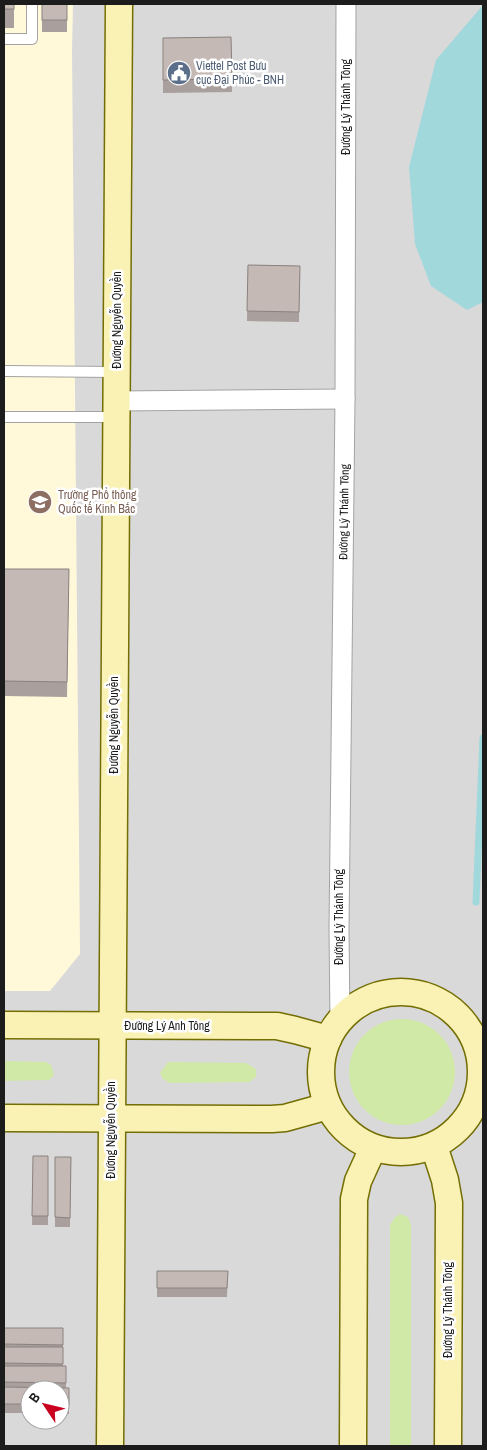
<svg xmlns="http://www.w3.org/2000/svg" width="487" height="1450" viewBox="0 0 487 1450" font-family="'Archivo Narrow',sans-serif">
	<style>
		.residential { fill: #dad9d9; fill-rule: evenodd }
		.education { fill: #fff9da }
		.grass { fill: #d1e9a7 }
		.water { fill: #a1d8dc }
		.lines { fill: none; stroke-linecap: round; stroke-linejoin: round }
		.stream { stroke: #a1d8dc; stroke-width: 7 }
		.lane-casing { stroke: #a3a3a3; stroke-width: 12 }
		.street-casing { stroke: #a3a3a3; stroke-width: 21 }
		.secondary-casing { stroke: #736e04; stroke-width: 29 }
		.lane { stroke: #fff; stroke-width: 10 }
		.street { stroke: #fff; stroke-width: 19 }
		.secondary { stroke: #faf2b4; stroke-width: 26 }
		.wall { fill: #a99f9c }
		.building { fill: #c5b9b5; stroke: #8a827f }
		.labels { text-anchor: middle; stroke-width: 5; stroke-linejoin: round; paint-order: stroke }
		.service-label { font-size: 12px; fill: #4e5e75; stroke: #fff; text-anchor: start }
		.street-label { font-size: 12px; fill: #1c1c1c; stroke: #fff }
		.education-label { font-size: 12px; fill: #785e54; stroke: #fff; text-anchor: start }
	</style>
	<rect width="100%" height="100%" fill="#eee8e2"/>
	<path class="residential" d="M4,4h479v1442h-479zM30,1390h30v30h-30z"/>
	<polygon class="education" points="4,4 73,4 72,51 80,954 50,991 4,991"/>
	<g class="grass">
		<circle cx="402" cy="1072" r="53"/>
		<polygon points="4,1061 46,1062 51,1065 54,1075 49,1080 4,1081"/>
		<polygon points="168,1062 246,1063 256,1069 256,1077 249,1082 170,1083 163,1079 160,1073"/>
		<polygon points="400,1214 408,1217 411,1225 411,1446 390,1446 390,1225 395,1217"/>
	</g>
	<polygon class="water" points="483,5 483,302 467,310 431,286 415,244 409,167 436,60"/>
	<g class="lines">
		<polyline class="stream" points="476,902 483,738"/>
		<g class="lane-casing">
			<g id="lane">
				<polyline points="4,39 32,39 32,4"/>
				<polyline points="4,371 116,372"/>
				<polyline points="4,417 115,417"/>
			</g>
		</g>
		<g class="street-casing">
			<g id="street">
				<polyline points="117,401 345,399"/>
				<polyline points="340,1021 339,929 345,399 346,4"/>
			</g>
		</g>
		<g class="secondary-casing">
			<g id="secondary">
				<circle cx="401" cy="1072" r="80"/>
				<polyline points="4,1025 277,1026 295,1030 328,1039"/>
				<polyline points="4,1118 272,1119 285,1118 328,1106"/>
				<polyline points="434,1146 445,1180 449,1203 448,1446"/>
				<polyline points="110,1446 119,4"/>
				<polyline points="353,1446 354,1199 358,1181 373,1148"/>
			</g>
		</g>
		<use href="#lane" class="lane"/>
		<use href="#street" class="street"/>
		<use href="#secondary" class="secondary"/>
	</g>
	<g class="wall">
		<rect x="4" y="4" width="10" height="24"/>
		<rect x="42" y="4" width="25" height="28"/>
		<polygon points="231,37 232,92 163,93 163,38"/>
		<polygon points="248,265 300,266 299,322 247,321"/>
		<polygon points="4,569 69,569 67,697 4,696"/>
		<polygon points="33,1156 48,1156 48,1225 32,1225"/>
		<polygon points="55,1157 71,1157 70,1227 55,1227"/>
		<polygon points="157,1271 228,1271 227,1297 157,1297"/>
		<polygon points="4,1328 63,1328 63,1366 66,1366 66,1388 69,1388 69,1414 60,1414 60,1390 30,1390 30,1413 4,1413"/>
	</g>
	<g class="building">
		<rect x="4" y="4" width="10" height="5"/>
		<rect x="42" y="4" width="25" height="16"/>
		<polygon points="231,37 232,79 163,80 163,38"/>
		<polygon points="248,265 300,266 299,312 247,311"/>
		<polygon points="4,569 69,569 67,682 4,681"/>
		<polygon points="33,1156 48,1156 48,1216 32,1216"/>
		<polygon points="55,1157 71,1157 70,1218 55,1217"/>
		<polygon points="157,1271 228,1271 227,1288 157,1288"/>
		<polygon points="4,1328 63,1328 63,1345 4,1344"/>
		<polygon points="4,1347 63,1347 63,1364 4,1363"/>
		<polygon points="4,1366 66,1366 66,1383 4,1382"/>
		<polygon points="4,1387 69,1388 69,1405 60,1405 60,1390 30,1390 30,1404 4,1404"/>
	</g>
	<defs>
		<g id="civic-disc" transform="scale(1.25)"><circle r="9.5" fill="#5c6f8a" stroke="#fff"/><path d="M-.6-6.5H3V-4.5H.6V-3L4-1V1h2V6H-6V1h2V-1L-.6-3ZM-1.2 2.5V6h2.4V2.5Z" fill="#fff"/></g>
		<g id="school-disc" transform="scale(1.25)"><circle r="9.5" fill="#8d6e63" stroke="#fff"/><path d="M0-5L7-2L0 1L-7-2ZM-4 1L0 2.5L4 1V4Q0 6-4 4Z" fill="#fff"/></g>
	</defs>
	<g fill-rule="evenodd">
		<use href="#civic-disc" x="179" y="73"/>
		<use href="#school-disc" x="40" y="502"/>
	</g>
	<g class="labels">
		<g class="service-label">
			<text x="196" y="70">Viettel Post Bưu<tspan x="196" dy="14">cục Đại Phúc - BNH</tspan></text>
		</g>
		<g class="street-label">
			<text transform="translate(346 107) rotate(-90)" y="4">Đường Lý Thánh Tông</text>
			<text transform="translate(117 320) rotate(-90)" y="4">Đường Nguyễn Quyền</text>
			<text transform="translate(344 512) rotate(-89)" y="4">Đường Lý Thánh Tông</text>
			<text transform="translate(114 725) rotate(-90)" y="4">Đường Nguyễn Quyền</text>
			<text transform="translate(339 917) rotate(-90)" y="4">Đường Lý Thánh Tông</text>
			<text x="167" y="1030">Đường Lý Anh Tông</text>
			<text transform="translate(111 1130) rotate(-90)" y="4">Đường Nguyễn Quyền</text>
			<text transform="translate(448 1310) rotate(-90)" y="4">Đường Lý Thánh Tông</text>
		</g>
		<g class="education-label">
			<text x="58" y="499">Trường Phổ thông<tspan x="58" dy="14">Quốc tế Kinh Bắc</tspan></text>
		</g>
	</g>
	<rect width="487" height="1450" fill="none" stroke="#1c1c1c" stroke-width="10"/>
	<g transform="translate(45 1405) rotate(305)"><circle r="24" fill="#ffffff" stroke="#a4a4a4"/>
	<path d="M0-4L9 19L0 12L-9 19Z" fill="#c9001f"/>
	<text y="-8" font-size="14" font-weight="bold" text-anchor="middle" fill="#1c1c1c">B</text>
	</g>
</svg>
